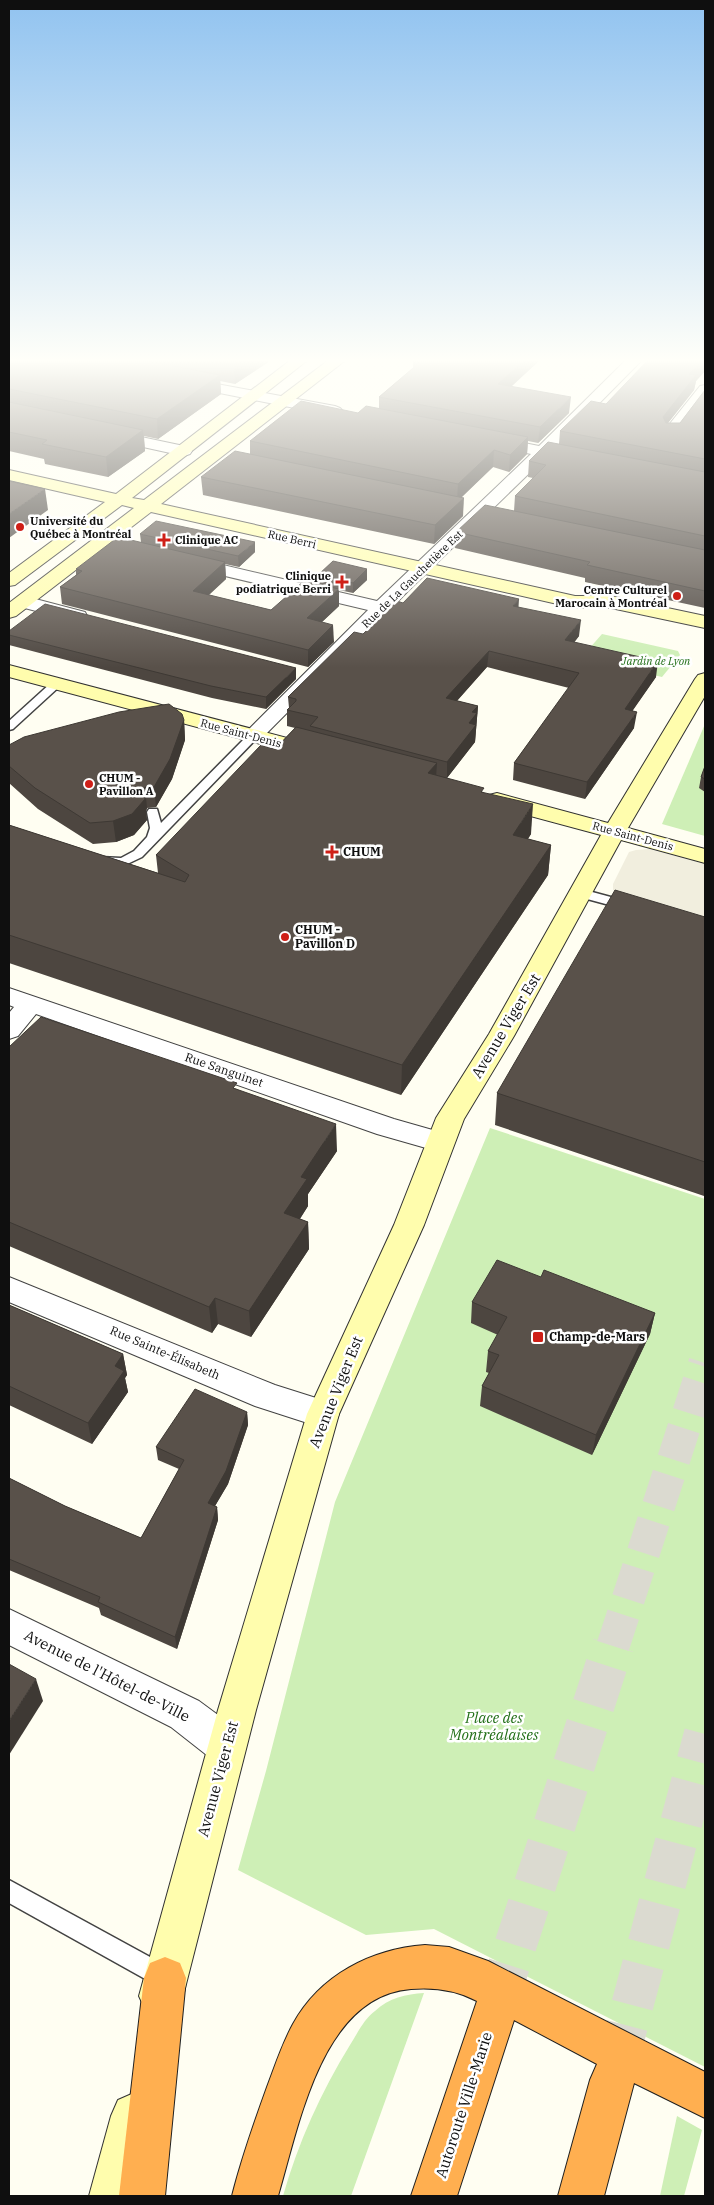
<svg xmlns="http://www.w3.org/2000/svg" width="714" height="2205" viewBox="0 0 714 2205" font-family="'IBM Plex Serif',serif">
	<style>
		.green { fill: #ceefb6 }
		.plaza { fill: #f1eede }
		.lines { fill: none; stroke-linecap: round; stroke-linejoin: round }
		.highway-tunnel-far1 { stroke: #dbdad0; stroke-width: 33; stroke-dasharray: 33 16; stroke-linecap: butt }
		.highway-tunnel { stroke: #dbdad0; stroke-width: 42; stroke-dasharray: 42 21; stroke-linecap: butt }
		.lane-casing { stroke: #424242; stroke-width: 3 }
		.street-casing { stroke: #424242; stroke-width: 2 }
		.secondary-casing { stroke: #313131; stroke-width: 2 }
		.highway-casing { stroke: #202020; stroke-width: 2 }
		.lane { fill: #fff; fill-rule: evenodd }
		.street { fill: #fff; fill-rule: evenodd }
		.secondary { fill: #fffdad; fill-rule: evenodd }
		.highway { fill: #ffaf50; fill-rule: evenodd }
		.wall { fill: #4d4640 }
		.shaded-wall { fill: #3e3934 }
		.building { fill: #59514a; stroke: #3e3934 }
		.poi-dot { fill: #cf1f17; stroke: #fff; stroke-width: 2 }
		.labels { text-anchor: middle; stroke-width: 5; stroke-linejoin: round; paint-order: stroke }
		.far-poi-label { font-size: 11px; font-weight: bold; fill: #0f0f0f; stroke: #fff; text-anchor: start }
		.far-street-label { font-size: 11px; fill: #0f0f0f; stroke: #fff }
		.far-park-label { font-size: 11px; font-style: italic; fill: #226f18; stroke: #fff }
		.poi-label { font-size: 12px; font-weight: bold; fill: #0f0f0f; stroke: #fff; text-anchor: start }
		.street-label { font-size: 12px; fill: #0f0f0f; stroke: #fff }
		.near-street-label { font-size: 15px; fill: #0f0f0f; stroke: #fff }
		.near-park-label { font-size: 15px; font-style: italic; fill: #226f18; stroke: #fff }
	</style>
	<rect width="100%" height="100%" fill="#fffef2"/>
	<g class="green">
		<polygon points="602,634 678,651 680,655 662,677 581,658"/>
		<polygon points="705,724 705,836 662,824"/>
		<polygon points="490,1128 705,1199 705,2067 434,1929 366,1935 238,1870 266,1771 335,1502"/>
		<path d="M424,1993l-73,203h-68c15,-53 38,-104 67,-151 7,-11 14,-26 25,-34 14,-13 31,-17 49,-18z"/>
		<polygon points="677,2116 702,2130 684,2196 660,2196"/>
	</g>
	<polygon class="plaza" points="649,849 705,864 705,917 618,893 613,890 613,884 629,852 636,850"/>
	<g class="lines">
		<polyline class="highway-tunnel-far1" points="613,1646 705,1363"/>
		<g class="highway-tunnel">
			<polyline points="496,2005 613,1645"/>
			<polyline points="616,2066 705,1734"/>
		</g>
		<g class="lane-casing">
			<g id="lane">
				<polygon points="56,681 61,684 60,686 13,729 9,730 9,721 52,682"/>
				<polygon points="253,733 257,734 259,736 257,738 142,857 123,866 99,863 97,860 99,857 121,858 134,851 147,837 150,828 147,812 149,809 157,809 161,823 249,734"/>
				<polygon points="581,889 633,903 635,906 628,910 576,896 575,893"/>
				<polygon points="9,1880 172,1969 176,1977 172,1985 164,1989 156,1985 9,1903"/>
			</g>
		</g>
		<g class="street-casing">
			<g id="street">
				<polygon points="627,359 643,359 554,449 582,455 584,458 582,461 576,463 546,457 411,588 260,740 253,742 246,740 242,736 368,610 183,566 180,562 183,558 189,557 377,601 531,454 484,444 482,441 484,438 490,436 539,446"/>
				<polygon points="184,378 335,406 340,408 343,411 340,414 335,416 179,385 177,382 179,379"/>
				<polygon points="705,385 705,399 676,437 664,437 662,434 664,431 700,386"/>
				<polygon points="108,430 184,446 190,448 192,451 190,454 184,456 102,438 100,435 102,432"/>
				<polygon points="24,596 85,612 87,616 85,620 78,622 17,606 15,602 17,598"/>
				<polygon points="9,988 394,1119 450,1135 454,1142 450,1149 440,1152 377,1134 36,1014 18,1036 9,1039 9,1013 14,1007 9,1005"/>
				<polygon points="9,1277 275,1385 335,1404 339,1414 335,1424 323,1428 255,1406 9,1302"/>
				<polygon points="9,1609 199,1701 241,1732 246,1746 241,1760 227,1765 213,1760 171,1727 9,1645"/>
			</g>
		</g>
		<g class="secondary-casing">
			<g id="secondary">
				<polygon points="292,359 309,359 132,498 144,500 330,359 347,359 161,504 575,596 611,596 705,616 705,628 611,608 575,608 151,512 16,616 9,618 9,603 134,508 122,505 15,585 9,586 9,573 105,502 9,480 9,470 116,494"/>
				<polygon points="9,665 325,748 328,753 325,758 317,759 9,677"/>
				<polygon points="705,673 705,696 628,828 705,849 705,863 621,840 514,1036 464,1119 424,1225 339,1414 256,1710 183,1996 176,2011 161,2018 146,2011 139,1996 218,1710 307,1414 394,1225 436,1118 489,1034 601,835 489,805 486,800 489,795 497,793 608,823 695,679 698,675"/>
				<polygon points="134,2093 150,2100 157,2116 135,2196 89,2196 111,2116 118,2100"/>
			</g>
		</g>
		<g class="highway-casing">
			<g id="highway">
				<path d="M425,1945l24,2 39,14 217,111v46l-71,-35 -30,113h-46l32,-116 7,-16 -83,-44 -57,176h-46l66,-195c-21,-11 -42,-14 -66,-12 -90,7 -112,137 -133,207h-46c9,-36 22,-73 35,-109 8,-21 15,-43 26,-63 27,-49 78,-75 132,-79z"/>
				<polygon points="165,1957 180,1963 186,1978 165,2196 119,2196 144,1978 150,1963"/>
			</g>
		</g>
		<use href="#lane" class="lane"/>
		<use href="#street" class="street"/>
		<use href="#secondary" class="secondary"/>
		<use href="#highway" class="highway"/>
	</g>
	<g class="wall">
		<polygon points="9,359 273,359 235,384 220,381 221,394 158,439 144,436 145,451 108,477 45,464 44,459 9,451"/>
		<polygon points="408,359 541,359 511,387 569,413 538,443 528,441 527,454 509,472 493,467 462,497 463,516 434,544 203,495 201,477 250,454 250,441 358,413 379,408 379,397 413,368 413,362 415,361"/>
		<polygon points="705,359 705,371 696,381 694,390 668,423 680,423 705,390 705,608 585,582 585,578 455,548 456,532 514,511 515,496 533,478 528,477 529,461 559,444 560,431 606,404"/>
		<polygon points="140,534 255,552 239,567 225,564 226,579 209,595 271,610 318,584 318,575 367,569 367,580 353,593 339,590 339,606 322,622 334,642 308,667 62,604 60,587 76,575 76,569 141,542"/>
		<polygon points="403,603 518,607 579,636 574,642 656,677 632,711 634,728 585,799 513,780 514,763 569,688 487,667 457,701 478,706 475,742 447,778 483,792 531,834 528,839 551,845 548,875 401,1095 9,963 9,825 158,873 156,855 275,749 295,728 287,726 287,710 289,708 288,697 363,634"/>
		<polygon points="9,631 296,679 266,709 212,698 9,645"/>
		<polygon points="184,720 185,740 172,779 156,807 147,808 146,811 147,820 134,835 116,842 93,844 38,809 9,783 9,745"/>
		<polygon points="705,766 705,792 699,788 701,777"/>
		<polygon points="705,917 705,1193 704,1196 495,1125 497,1093"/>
		<polygon points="9,1047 237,1089 337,1151 308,1194 308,1206 300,1219 308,1222 309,1249 251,1337 218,1324 212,1333 9,1246"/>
		<polygon points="541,1277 655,1313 650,1334 592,1455 480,1406 482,1386 489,1373 486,1372 488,1351 498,1335 471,1323 472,1302"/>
		<polygon points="9,1305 123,1354 127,1375 125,1378 128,1392 92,1444 9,1405"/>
		<polygon points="247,1412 248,1425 228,1484 215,1506 217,1507 218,1520 177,1649 101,1615 99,1608 9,1570 9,1478 65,1506 141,1538 179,1469 158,1460 156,1447"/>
	</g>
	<g class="shaded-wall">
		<polygon points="243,359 273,359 235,384 234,365"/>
		<polygon points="526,359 541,359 497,399 498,384"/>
		<polygon points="705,359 705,371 696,381 694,390 660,433 663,417 689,374"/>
		<polygon points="220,375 221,394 158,439 157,419"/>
		<polygon points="571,397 569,413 538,443 540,427"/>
		<polygon points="143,430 145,451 108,477 106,457"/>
		<polygon points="528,437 527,454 509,472 510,455"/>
		<polygon points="494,450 493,467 457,501 458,484"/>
		<polygon points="45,489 48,510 9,538 9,514"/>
		<polygon points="464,498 463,516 434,544 435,525"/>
		<polygon points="255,542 255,552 239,567 238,556"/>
		<polygon points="225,562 226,579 194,608 193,591"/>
		<polygon points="367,569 367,580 353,593 353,583"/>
		<polygon points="339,589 339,606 308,635 307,618"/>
		<polygon points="519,599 518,615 513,606"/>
		<polygon points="581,620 579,636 564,656 565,640"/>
		<polygon points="333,625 334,642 308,667 308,650"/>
		<polygon points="489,651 487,667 445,714 446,698"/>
		<polygon points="658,661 656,677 622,726 625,709"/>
		<polygon points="296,668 296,679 266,709 266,697"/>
		<polygon points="9,694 10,704 9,705"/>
		<polygon points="478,706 475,742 447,778 447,762 469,723 472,712"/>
		<polygon points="637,712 634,728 585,799 587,782"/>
		<polygon points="184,720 185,740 172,779 156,807 154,787"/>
		<polygon points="437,763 435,793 428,773"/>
		<polygon points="145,787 147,808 146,811 147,820 134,835 116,842 113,821 143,792"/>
		<polygon points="533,804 531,834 510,864 513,835"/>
		<polygon points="551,845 548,875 401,1095 402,1065"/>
		<polygon points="336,1124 337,1151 308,1194 308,1206 286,1240 284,1213 301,1177"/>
		<polygon points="308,1222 309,1249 251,1337 249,1311"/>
		<polygon points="215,1298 218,1324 212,1333 209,1307"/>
		<polygon points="655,1313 650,1334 592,1455 596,1435"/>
		<polygon points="123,1354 127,1375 125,1378 128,1392 92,1444 88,1423 115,1366"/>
		<polygon points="247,1412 248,1425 228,1484 209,1516 208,1503"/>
		<polygon points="217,1507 218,1520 177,1649 175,1637"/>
		<polygon points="36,1679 43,1701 9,1755 9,1721"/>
	</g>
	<g class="building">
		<polygon points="9,359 137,359 220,375 157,419 9,389"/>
		<polygon points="204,359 243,359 234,365"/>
		<polygon points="416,359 526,359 498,384 571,397 540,427 379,397 419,363 413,362"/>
		<polygon points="649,359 705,359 689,374 696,375 663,417 666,423 680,423 705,390 705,459 560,431 591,401 606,404"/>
		<polygon points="301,401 358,413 366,406 528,437 510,455 494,450 458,484 250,441"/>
		<polygon points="9,402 143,430 106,457 42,444 47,440 9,432"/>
		<polygon points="548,442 705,472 705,536 515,496 546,465 529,461"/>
		<polygon points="235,451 464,498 435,525 201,477"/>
		<polygon points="9,481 45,489 9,514"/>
		<polygon points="485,505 705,550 705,591 587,565 590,562 456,532"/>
		<polygon points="156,521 255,542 238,556 140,534"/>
		<polygon points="118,537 225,562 193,591 271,610 304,581 339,589 307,618 333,625 308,650 60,587 82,571 76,569"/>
		<polygon points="333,561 367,569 353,583 318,575"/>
		<polygon points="427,578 519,599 513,606 581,620 565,640 658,661 625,709 637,712 587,782 514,763 579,673 489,651 446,698 478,706 472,712 477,713 469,723 476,725 447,762 310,726 318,717 287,710 296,701 296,699 288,697 354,632 363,634 397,601 403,603"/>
		<polygon points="45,604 296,668 266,697 211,686 9,635 9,631"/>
		<polygon points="169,704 182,714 184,720 170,759 154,787 145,787 143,792 145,799 132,814 113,821 90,823 35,788 9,766 9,745 24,737 119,712"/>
		<polygon points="296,727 437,763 428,773 484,788 481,792 533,804 513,835 551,845 402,1065 9,935 9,825 185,882 189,875 156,855 261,745 275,749"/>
		<polygon points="705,766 705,779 701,777"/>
		<polygon points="615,890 705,917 705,1162 497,1093"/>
		<polygon points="41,1017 237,1083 233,1088 336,1124 301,1177 307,1179 284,1213 308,1222 249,1311 215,1298 209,1307 9,1222 9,1047"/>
		<polygon points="497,1260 541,1277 544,1270 655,1313 596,1435 482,1386 499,1355 488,1351 507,1317 472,1302"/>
		<polygon points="9,1305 123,1354 115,1366 124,1371 88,1423 9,1386"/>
		<polygon points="195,1389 247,1412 226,1471 208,1503 217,1507 175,1637 98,1602 100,1597 9,1559 9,1478 65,1506 141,1538 184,1460 156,1447"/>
		<polygon points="9,1664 36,1679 9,1721"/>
	</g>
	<linearGradient id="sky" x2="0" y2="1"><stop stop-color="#91c3f0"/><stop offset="0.54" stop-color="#fffff9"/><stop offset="1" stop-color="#fffff9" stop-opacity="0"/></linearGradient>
	<rect width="714" height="668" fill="url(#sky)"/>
	<g class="poi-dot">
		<circle cx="20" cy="527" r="5"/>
		<path d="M161.5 532.5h5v5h5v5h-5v5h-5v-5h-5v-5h5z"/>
		<path d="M339.5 574.5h5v5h5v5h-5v5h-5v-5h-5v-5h5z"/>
		<circle cx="677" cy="596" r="5"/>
		<circle cx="89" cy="784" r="5"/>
		<path d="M329.5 844.5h5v5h5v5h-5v5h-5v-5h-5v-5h5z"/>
		<circle cx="285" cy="937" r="5"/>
		<rect x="532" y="1331" width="12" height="12" rx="2.5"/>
	</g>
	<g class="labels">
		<g class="far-poi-label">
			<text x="30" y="525">Université du<tspan x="30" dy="13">Québec à Montréal</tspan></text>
			<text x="175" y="544">Clinique AC</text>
			<text x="331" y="580" text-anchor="end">Clinique<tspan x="331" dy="13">podiatrique Berri</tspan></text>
			<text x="667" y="594" text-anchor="end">Centre Culturel<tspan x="667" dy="13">Marocain à Montréal</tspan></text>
			<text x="99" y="782">CHUM -<tspan x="99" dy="13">Pavillon A</tspan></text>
		</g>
		<g class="far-street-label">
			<text transform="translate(292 539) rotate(13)" y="4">Rue Berri</text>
			<text transform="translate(412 579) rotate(-44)" y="4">Rue de La Gauchetière Est</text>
			<text transform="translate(241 733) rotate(15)" y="4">Rue Saint-Denis</text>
			<text transform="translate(633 836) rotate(15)" y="4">Rue Saint-Denis</text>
		</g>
		<g class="far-park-label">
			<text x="656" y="665">Jardin de Lyon</text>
		</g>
		<g class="poi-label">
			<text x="343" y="856">CHUM</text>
			<text x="295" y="934">CHUM -<tspan x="295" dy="14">Pavillon D</tspan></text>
			<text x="549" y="1341">Champ-de-Mars</text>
		</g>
		<g class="street-label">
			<text transform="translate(224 1070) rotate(19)" y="4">Rue Sanguinet</text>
			<text transform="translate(165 1353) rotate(23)" y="4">Rue Sainte-Élisabeth</text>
		</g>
		<g class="near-street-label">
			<text transform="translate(506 1026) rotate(-59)" y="5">Avenue Viger Est</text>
			<text transform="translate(336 1392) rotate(-68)" y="5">Avenue Viger Est</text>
			<text transform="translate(107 1676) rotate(27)" y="5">Avenue de l'Hôtel-de-Ville</text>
			<text transform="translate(218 1779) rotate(-75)" y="5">Avenue Viger Est</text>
			<text transform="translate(464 2105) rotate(-72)" y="5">Autoroute Ville-Marie</text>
		</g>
		<g class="near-park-label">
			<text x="494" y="1723">Place des<tspan x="494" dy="17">Montréalaises</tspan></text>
		</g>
	</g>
	<rect width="714" height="2205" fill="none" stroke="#0f0f0f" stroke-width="20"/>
</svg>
